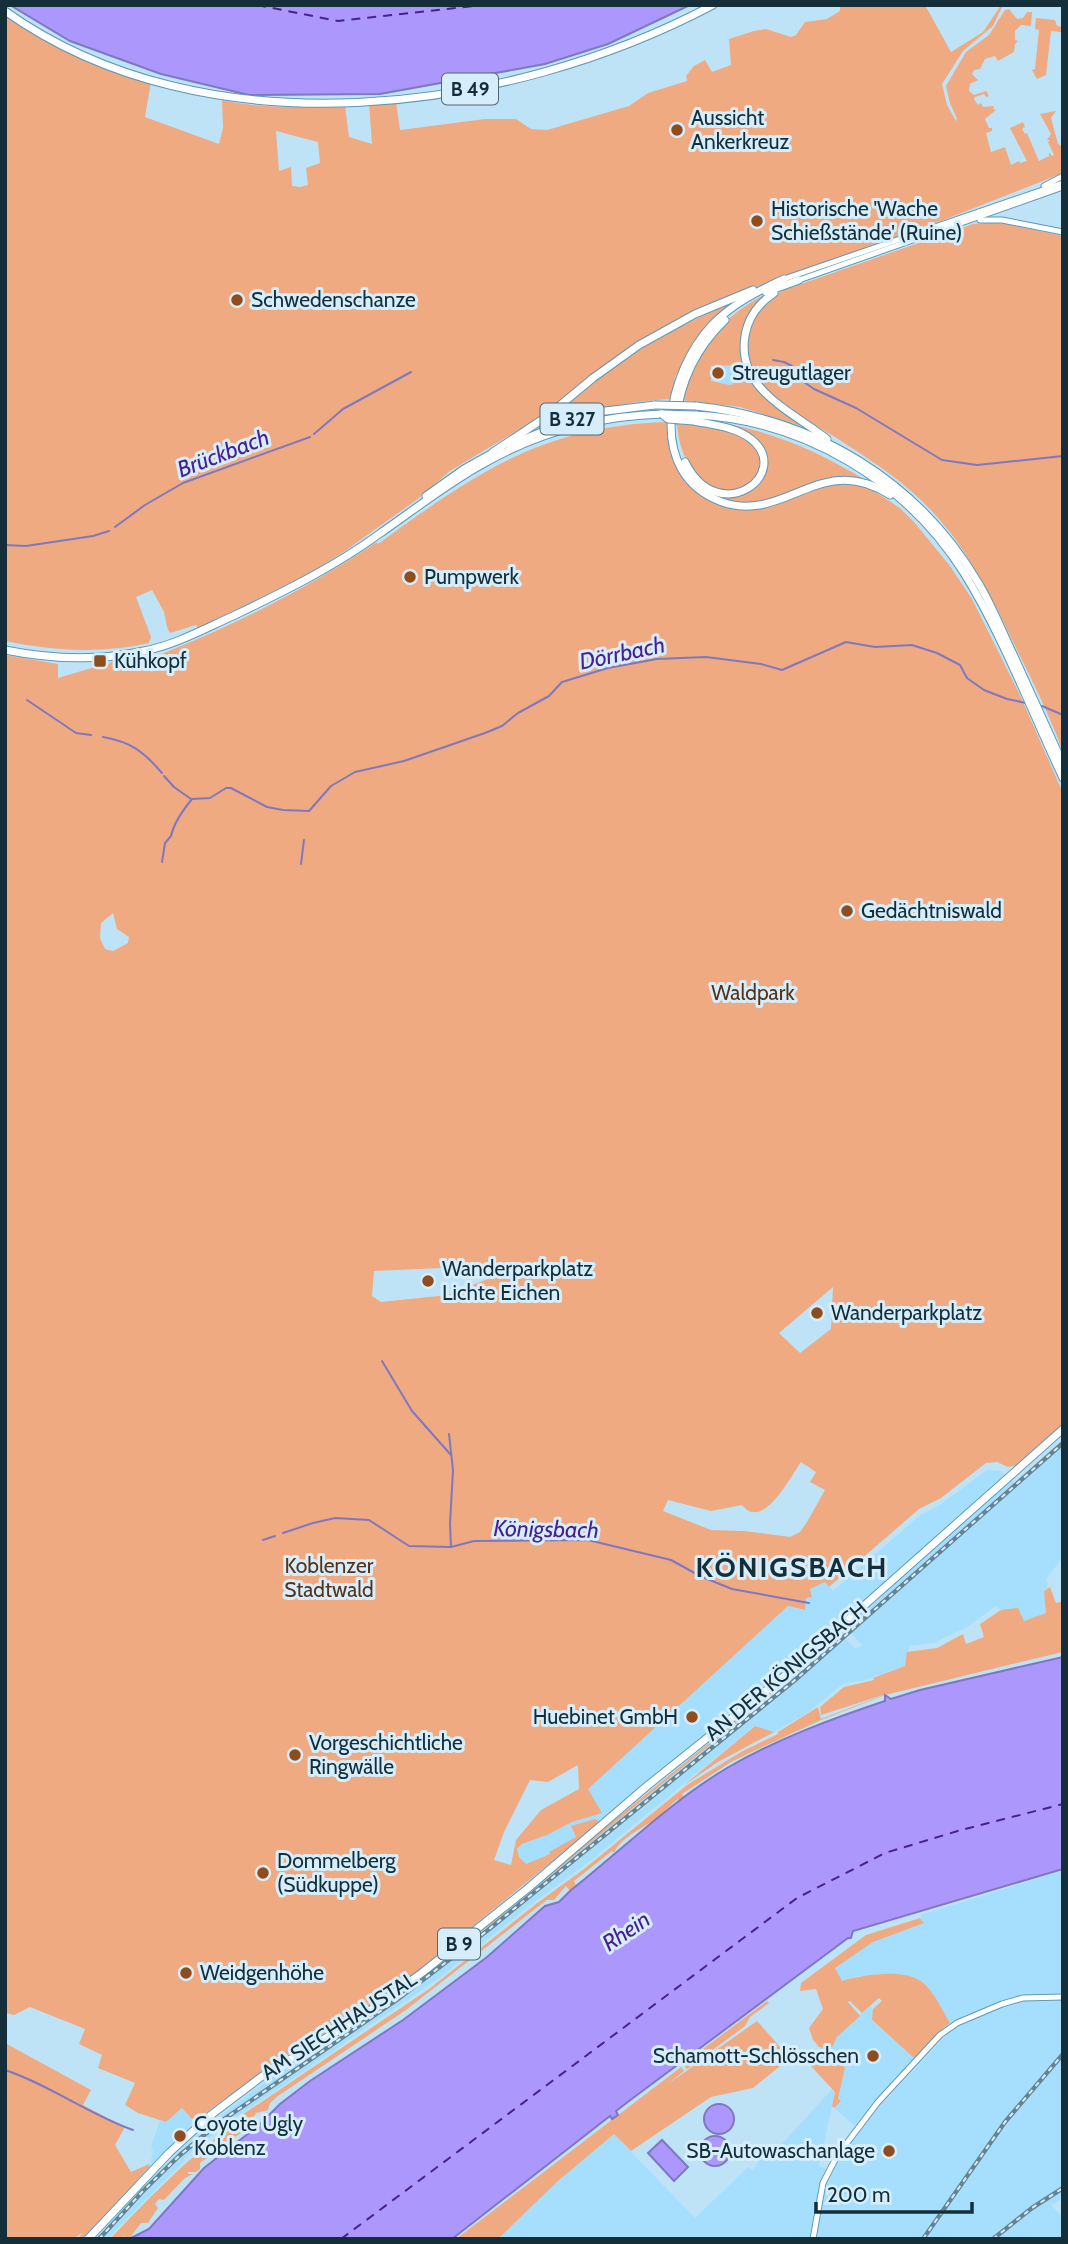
<svg xmlns="http://www.w3.org/2000/svg" width="1068" height="2244" viewBox="0 0 1068 2244" font-family="Cabin,sans-serif">
	<style>
		.built { fill: #a6dffd }
		.green { fill: #efaa81; fill-rule: evenodd }
		.water { fill: #ac98fc; stroke: #7e78c2; stroke-width: 2 }
		.lines { fill: none; stroke-linecap: round; stroke-linejoin: round }
		.stream { stroke: #7e78c2; stroke-width: 2 }
		.ferry { stroke: #482092; stroke-width: 2; stroke-dasharray: 9 7; stroke-linecap: butt }
		.tertiary-casing { stroke: #5b99b8; stroke-width: 7 }
		.primary-casing { stroke: #5b99b8; stroke-width: 9 }
		.trunk-casing { stroke: #5b99b8; stroke-width: 9 }
		.tertiary { stroke: #fff; stroke-width: 5 }
		.primary { stroke: #fff; stroke-width: 7 }
		.trunk { stroke: #fff; stroke-width: 7 }
		.rail-casing { stroke: #648493; stroke-width: 4.5 }
		.rail { stroke: #d6eefc; stroke-width: 2; stroke-dasharray: 5; stroke-linecap: butt }
		.trunk-bridge-casing { stroke: #5b99b8; stroke-width: 9; stroke-linecap: butt }
		.trunk-bridge { stroke: #fff; stroke-width: 7 }
		.poi-dot { fill: #8f4c1d; stroke: #d6eefc; stroke-width: 2.5 }
		.labels { text-anchor: middle; stroke-width: 6; stroke-linejoin: round; paint-order: stroke }
		.shield { fill: #d6eefc; stroke: #4e6874; stroke-width: 2 }
		.shield-label { font-size: 19px; font-weight: bold; fill: #142e3a }
		.poi-label { font-size: 21px; fill: #142e3a; stroke: #d6eefc; text-anchor: start }
		.park-label { font-size: 21px; fill: #593219; stroke: #d6eefc }
		.street-label { font-size: 21px; fill: #142e3a; stroke: #d6eefc }
		.water-label { font-size: 23px; font-style: italic; fill: #482092; stroke: #d6eefc }
		.district-label { font-size: 28px; font-weight: bold; letter-spacing: 2px; fill: #142e3a; stroke: #d6eefc }
	</style>
	<rect width="100%" height="100%" fill="#bee3f7"/>
	<g class="built">
		<polygon points="741,365 741,371 744,372 741,378 730,385 711,381 711,366"/>
		<polygon points="1063,1439 1063,1557 1046,1579 1048,1584 1046,1585 1048,1588 1044,1591 1047,1613 1024,1621 1018,1609 1001,1610 996,1606 967,1627 934,1643 909,1646 905,1666 862,1681 844,1683 807,1713 774,1732 754,1726 590,1861 529,1906 439,1978 224,2126 184,2158 185,2160 107,2239 95,2239 148,2181 200,2131 265,2082 419,1980 784,1684 841,1634 856,1649 862,1645 841,1622 739,1710 653,1775 601,1823 595,1819 571,1827 576,1837 550,1852 550,1854 526,1864 519,1857 517,1849 522,1844 547,1835 572,1822 601,1813 587,1789 788,1606 802,1610 810,1589 825,1582 833,1591 919,1516 941,1504 987,1470 1001,1471 1014,1483"/>
		<polygon points="1059,1872 1063,1873 1063,2198 1051,2205 1063,2218 1063,2239 498,2239 558,2181 614,2134 695,2218 748,2167 753,2170 762,2155 770,2148 780,2146 832,2089 835,2092 819,2166 832,2171 869,2118 953,2028 928,1987 915,1978 879,1974 859,1976 841,1981 835,1967 873,1942 923,1923 921,1915"/>
		<polygon points="870,2006 875,2011 872,2021 914,2058 855,2126 834,2108 840,2101 838,2099 845,2068 830,2052 820,2051 819,2047 829,2049 833,2046 837,2037"/>
		<polygon points="183,2108 193,2120 197,2119 150,2166 153,2151 151,2147 160,2120 166,2122"/>
	</g>
	<g class="green">
		<path d="M840,5h85l26,47 32,-20 18,-27h2l-10,21 -30,25 -21,33 5,21 9,16 1,-2 -7,-16 -4,-17 20,-34 23,-17 16,-25 4,-1 8,10 6,-1 4,-6h5l-1,14 -10,-1 -6,6v9l3,1 -3,3 -1,8 -16,9 -3,-5 -10,3 -5,10 -6,1 -2,4 6,6 -8,4 -1,7 5,4 12,-4 3,5 -3,1 -2,-3 -9,3 -1,2 4,6 3,-2 2,4 11,-1 -1,3 3,1 -11,9 4,9h3v3l-6,2 5,19 14,-5 6,18 8,-4 1,2 7,-2 -17,-33 13,-6 2,5 -3,2 3,5 2,-1 12,28 10,-5v-4l3,4 2,-1 -6,-13 2,-2h-3l4,-6 -11,-20 16,-3 -5,7 7,26 5,3v26l-117,46 -244,87 1,2 -31,16 -101,68 -31,25 -90,54 -31,27 -74,53 -38,24 -109,53 -2,-3 -26,8 -3,-6 -3,-15 -12,-22 -16,7 15,40 -2,6c-48,11 -96,8 -144,-2v-625l73,41 73,25 -6,35 74,27 4,-16 -1,-28c40,9 82,7 123,6l4,31 23,7 -3,-40 27,-2 4,28 85,-11h31l15,10 16,1 82,-24 19,-13 39,-12 -1,-5 8,-10 11,-6 7,12 19,-7 -2,-26 25,-8 12,-2 25,8 5,-2 9,-13 22,-3 13,-8zM276,131l42,11 2,21 -14,5 2,17 -8,2 -8,-1 -1,-19 -12,4z"/>
		<polygon points="1036,18 1055,20 1057,26 1063,27 1063,36 1061,32 1051,31 1046,75 1037,79 1032,70 1035,69 1039,30 1035,29"/>
		<path d="M997,222l66,14v516c-4,-9 -5,-15 -9,-23 -10,-25 -22,-49 -34,-73 -27,-56 -53,-112 -99,-156 -26,-25 -57,-44 -86,-63 -28,-18 -68,-34 -82,-66 -14,-32 2,-65 31,-81l189,-66z"/>
		<path d="M766,294l-19,28 -3,50 -3,-1 -1,-6 -29,1v15l19,4 19,-9c15,23 36,36 59,52l-68,-21 -59,-7c5,-14 9,-29 16,-42 15,-28 41,-50 69,-64z"/>
		<path d="M730,303l-36,38 -19,36 -4,22c-47,2 -92,14 -136,30l89,-70 55,-32z"/>
		<path d="M667,422l2,22 9,23 55,40 18,2 17,-3 34,-15 37,-9 29,5 32,21 14,14 36,44 22,33 47,94 44,100v634l-44,38 -11,2 -11,-5 -11,1 -45,35 -22,11 -90,78 -4,-5 -15,7 2,8 -6,1 -1,12 -17,-4 -200,183 14,24 -30,9 -25,13 -25,9 -5,5 2,8 7,7 24,-10 -1,-2 27,-15 -5,-11 24,-7 5,3 -194,159 -40,27 -90,54 -79,57 -4,1 -11,-12 -16,14 -28,-9 -13,-8 10,-22 -37,-15 4,-13 -23,-11 6,-15 -55,-22 -16,8 -9,-2v-1358l53,9v14l37,-11 6,2 12,-8 39,-7v7l-5,7 5,4 7,-10v-7c76,-30 149,-67 218,-113l1,2c98,-71 164,-118 289,-122zM113,913l4,16 12,8 -1,6 -15,8 -8,-2 -5,-11 1,-15zM486,1266l4,12 -42,17 -67,7 -9,-6 2,-25zM833,1287l-2,42 -31,24 -21,-20zM801,1462l15,10 -6,10 15,8 -18,32 -7,10 -10,5 -46,-6 -33,-1 -48,-19 5,-11 43,11 31,-6c21,26 47,-26 59,-43zM578,1765l1,24 -38,21 -25,30 -5,25 -17,-5 10,-28 26,-52 18,2z"/>
		<path d="M677,423c28,1 63,3 80,28 4,5 5,14 2,21 -3,7 -13,13 -19,19 -7,0 -16,1 -22,-1 -27,-8 -40,-42 -41,-67z"/>
		<path d="M733,425c47,10 88,28 129,53l-1,3 -36,-2 -69,25 -30,-2 -18,-12c40,9 48,7 56,-34z"/>
		<path d="M1050,1587l6,16 7,-2v51l-178,43 -64,25 -50,23 -40,19 -49,32 3,4 -4,3 -3,-2c-11,8 -17,17 -27,26l-2,-2c-12,8 -30,17 -35,30l-2,-2 -38,30 2,5 -6,5 -4,-5 -12,14h-7l-8,6 -133,104 -128,86 -8,7 -2,7 -12,3 -10,16 -46,34v6l-4,3h-8v2h5l-8,4 -21,22 -5,-1 -4,5 3,4 -10,15h-7l-12,16 -5,-3 -2,3h-12c24,-26 49,-51 75,-75 11,-10 25,-16 32,-29l4,1 13,-10 5,-9 190,-128 107,-85 48,-35 103,-84 54,-33 37,-18v-2l40,-25 3,12 65,-25 -65,21 -1,-8 24,-20 30,-7 -1,-2 32,-12 2,-14 30,-4 26,-14 3,10 18,-7 -4,-13 21,-14 17,-2 6,13 22,-8 -2,-22z"/>
		<polygon points="841,1632 784,1684 495,1921 396,1997 767,1696"/>
		<polygon points="755,1726 774,1732 718,1762 683,1786"/>
		<path d="M920,1918l4,5 -51,19 -38,26 7,13c21,-6 61,-13 80,1 12,9 20,28 28,41l-8,6 -28,29 -42,-38 1,-11 9,-8 -3,-3 -17,15 -12,-12 -2,1 12,14 -23,21 -4,9 -4,3 -10,-2 -6,-7 -4,-12 14,-19 -7,-20 -16,2 1,-8 65,-48z"/>
		<polygon points="767,2001 769,2003 750,2017 745,2026 687,2069 683,2064"/>
		<polygon points="757,2021 790,2058 753,2088 711,2097 631,2151 614,2134 558,2181 498,2239 456,2239 681,2067 684,2071 668,2084"/>
		<polygon points="5,2043 91,2090 83,2105 125,2127 115,2145 131,2172 149,2164 150,2166 84,2239 78,2239 82,2233 73,2239 5,2239"/>
		<polygon points="820,2051 830,2052 845,2068 838,2099 841,2101 834,2108 832,2106 835,2092 808,2063"/>
	</g>
	<g class="water">
		<polygon points="10,5 690,5 608,44 545,64 380,94 249,95 161,74 70,41"/>
		<path d="M1063,1657v212l-210,62 -2,7h-3l-215,160 -17,13 2,4 -6,4 -2,-3 -158,123h-323l20,-10 55,-61 54,-42 22,-22 30,-23 93,-61 84,-63 58,-51 14,-4 11,-11c52,-41 100,-89 157,-123 50,-29 104,-49 158,-67v-6l6,4 29,-9z"/>
		<circle cx="719" cy="2119" r="15"/>
		<circle cx="715" cy="2151" r="15"/>
		<polygon points="662,2140 688,2167 674,2181 648,2153"/>
	</g>
	<g class="lines">
		<g class="stream">
			<polyline points="773,360 784,362 792,366 801,380 814,389 856,408 942,460 977,465 1063,456"/>
			<polyline points="314,434 343,409 411,372"/>
			<polyline points="115,527 145,505 183,483 310,437"/>
			<polyline points="5,545 26,546 93,536 109,531"/>
			<polyline points="27,700 76,733 91,735"/>
			<polyline points="1042,706 1063,715"/>
			<path d="M103,737c28,5 40,14 59,36"/>
			<polyline points="164,776 174,787 191,799"/>
			<path d="M162,862l3,-19 6,-7c3,-14 12,-26 21,-37l18,-1 16,-10h5l36,19 16,3 26,1 22,-25 24,-14 49,-11 81,-28 17,-7 16,-13 31,-17 13,-14 46,-14 49,-9 49,-2 55,7 21,6 64,-28 29,5 37,-2 25,8 23,12 7,13 17,12 23,9 19,4"/>
			<polyline points="301,864 304,840"/>
			<polyline points="382,1361 412,1411 451,1455"/>
			<polyline points="449,1434 453,1470 450,1524 451,1547"/>
			<polyline points="283,1533 313,1523 335,1518 369,1520 409,1546 451,1547 474,1541 588,1540 671,1560 700,1576 732,1589 809,1603"/>
			<polyline points="263,1540 275,1536"/>
			<path d="M5,2070c45,15 83,44 128,60"/>
		</g>
		<g class="ferry">
			<polyline points="257,5 338,21 484,5"/>
			<polyline points="341,2239 797,1898 885,1853 961,1830 1063,1804"/>
		</g>
		<g class="tertiary-casing">
			<g id="tertiary">
				<polyline points="1044,186 1063,176"/>
				<polyline points="980,220 1002,220 1063,232"/>
				<polyline points="784,279 1063,183"/>
				<polyline points="799,280 1063,187"/>
				<polyline points="813,2239 823,2183 837,2156 878,2102 940,2035 957,2023 1002,2004 1023,1998 1063,1997"/>
			</g>
		</g>
		<g class="primary-casing">
			<g id="primary">
				<path d="M5,11c201,143 502,103 708,-6"/>
				<path d="M5,650c45,9 94,11 139,1 31,-6 60,-22 89,-35 52,-25 103,-50 149,-84"/>
				<polyline points="88,2239 169,2153 207,2118 261,2077 364,2015 423,1972 527,1889 647,1786 787,1674 1063,1429"/>
			</g>
		</g>
		<g class="trunk-casing">
			<g id="trunk">
				<path d="M784,279c-26,12 -52,25 -72,46 -44,47 -68,148 10,177 63,22 99,-52 168,-7"/>
				<polyline points="766,292 799,280"/>
				<path d="M774,293c-15,10 -26,24 -29,43 -9,53 48,76 82,103"/>
				<path d="M696,406c119,13 222,74 283,178 13,22 22,45 33,68 17,37 34,74 51,112"/>
				<path d="M695,415c109,5 211,66 269,158 38,61 68,139 99,205"/>
				<path d="M676,420c4,-38 21,-73 49,-100"/>
				<polyline points="509,445 589,413 655,405"/>
				<polyline points="493,452 546,417 593,378 639,345 695,314 753,290"/>
				<path d="M685,462c34,68 109,11 66,-23 -15,-12 -38,-14 -57,-18"/>
				<polyline points="426,496 464,469 498,450"/>
				<path d="M382,532c33,-23 65,-48 99,-67 55,-32 117,-49 181,-51"/>
			</g>
		</g>
		<use href="#tertiary" class="tertiary"/>
		<use href="#primary" class="primary"/>
		<use href="#trunk" class="trunk"/>
		<g class="rail-casing">
			<g id="rail">
				<polyline points="99,2239 143,2191 180,2155 220,2122 398,1999 488,1930 795,1680 1063,1443"/>
				<polyline points="923,2239 1005,2122 1063,2054"/>
				<polyline points="993,2239 1032,2208 1063,2188"/>
			</g>
		</g>
		<use href="#rail" class="rail"/>
		<g class="trunk-bridge-casing">
			<g id="trunk-bridge">
				<polyline points="655,405 696,406"/>
				<polyline points="662,414 668,419 694,421"/>
				<polyline points="662,414 695,415"/>
			</g>
		</g>
		<use href="#trunk-bridge" class="trunk-bridge"/>
	</g>
	<g class="poi-dot">
		<circle cx="677" cy="130" r="7"/>
		<circle cx="757" cy="221" r="7"/>
		<circle cx="237" cy="300" r="7"/>
		<circle cx="718" cy="373" r="7"/>
		<circle cx="410" cy="577" r="7"/>
		<rect x="93" y="654" width="14" height="14" rx="3.5"/>
		<circle cx="847" cy="911" r="7"/>
		<circle cx="428" cy="1281" r="7"/>
		<circle cx="817" cy="1313" r="7"/>
		<circle cx="692" cy="1717" r="7"/>
		<circle cx="295" cy="1755" r="7"/>
		<circle cx="263" cy="1873" r="7"/>
		<circle cx="186" cy="1973" r="7"/>
		<circle cx="873" cy="2056" r="7"/>
		<circle cx="180" cy="2136" r="7"/>
		<circle cx="889" cy="2151" r="7"/>
	</g>
	<g class="labels">
		<g class="shield">
			<rect x="442" y="73.5" width="56" height="31" rx="5"/>
			<rect x="540.5" y="403.5" width="63" height="31" rx="5"/>
			<rect x="438" y="1928.5" width="42" height="31" rx="5"/>
		</g>
		<g class="shield-label">
			<text x="470" y="96">B 49</text>
			<text x="572" y="426">B 327</text>
			<text x="459" y="1951">B 9</text>
		</g>
		<g class="poi-label">
			<text x="691" y="125">Aussicht<tspan x="691" dy="24">Ankerkreuz</tspan></text>
			<text x="771" y="216">Historische 'Wache<tspan x="771" dy="24">Schießstände' (Ruine)</tspan></text>
			<text x="251" y="307">Schwedenschanze</text>
			<text x="732" y="380">Streugutlager</text>
			<text x="424" y="584">Pumpwerk</text>
			<text x="114" y="668">Kühkopf</text>
			<text x="861" y="918">Gedächtniswald</text>
			<text x="442" y="1276">Wanderparkplatz<tspan x="442" dy="24">Lichte Eichen</tspan></text>
			<text x="831" y="1320">Wanderparkplatz</text>
			<text x="678" y="1724" text-anchor="end">Huebinet GmbH</text>
			<text x="309" y="1750">Vorgeschichtliche<tspan x="309" dy="24">Ringwälle</tspan></text>
			<text x="277" y="1868">Dommelberg<tspan x="277" dy="24">(Südkuppe)</tspan></text>
			<text x="200" y="1980">Weidgenhöhe</text>
			<text x="859" y="2063" text-anchor="end">Schamott-Schlösschen</text>
			<text x="194" y="2131">Coyote Ugly<tspan x="194" dy="24">Koblenz</tspan></text>
			<text x="875" y="2158" text-anchor="end">SB-Autowaschanlage</text>
		</g>
		<g class="park-label">
			<text x="753" y="1000">Waldpark</text>
			<text x="329" y="1573">Koblenzer<tspan x="329" dy="24">Stadtwald</tspan></text>
		</g>
		<g class="street-label">
			<text transform="translate(786 1671) rotate(-40)" y="7">AN DER KÖNIGSBACH</text>
			<text transform="translate(339 2026) rotate(-33)" y="7">AM SIECHHAUSTAL</text>
		</g>
		<g class="water-label">
			<text transform="translate(223 453) rotate(-21)" y="8">Brückbach</text>
			<text transform="translate(622 653) rotate(-12)" y="8">Dörrbach</text>
			<text transform="translate(546 1529) rotate(1)" y="8">Königsbach</text>
			<text transform="translate(626 1931) rotate(-34)" y="8">Rhein</text>
		</g>
		<g class="district-label">
			<text x="792" y="1577">KÖNIGSBACH</text>
		</g>
	</g>
	<rect width="1068" height="2244" fill="none" stroke="#142e3a" stroke-width="14"/>
	<path d="M816 2202v10h156v-10" fill="none" stroke="#142e3a" stroke-width="3.5"/>
	<text x="827" y="2202" font-size="21" fill="#142e3a" stroke="#d6eefc" stroke-width="5" paint-order="stroke">200 m</text>
</svg>
